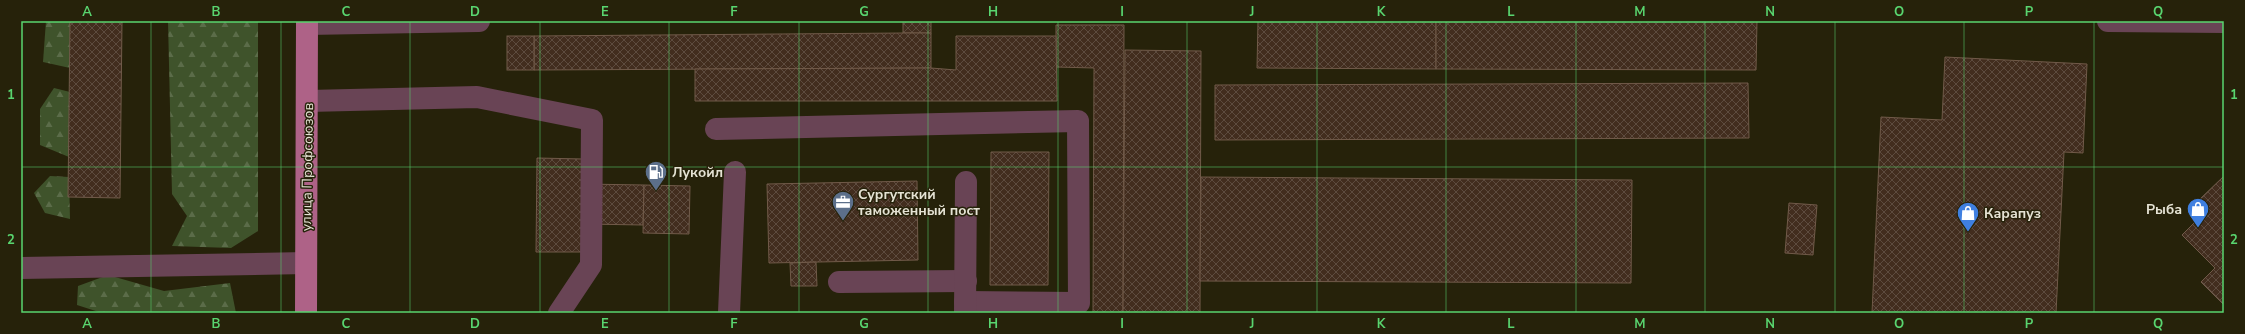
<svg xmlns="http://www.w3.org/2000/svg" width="2245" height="334" viewBox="0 0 2245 334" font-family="'Nunito Sans',sans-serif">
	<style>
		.forest { fill: url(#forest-firs) }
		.building { fill: url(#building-cross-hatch); stroke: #715a49 }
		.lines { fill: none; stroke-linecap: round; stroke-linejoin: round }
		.minor { stroke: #694455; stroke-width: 22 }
		.major { stroke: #ae6287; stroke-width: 22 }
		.grid { fill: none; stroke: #59d56f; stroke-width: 1; stroke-opacity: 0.55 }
		.labels { text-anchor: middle; stroke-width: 3; stroke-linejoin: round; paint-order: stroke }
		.street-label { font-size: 14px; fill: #e5e3d4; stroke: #26220a }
		.poi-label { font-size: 14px; font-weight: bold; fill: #e5e3d4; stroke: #26220a; text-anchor: start }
		.neatline { fill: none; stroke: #59d56f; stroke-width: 1.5 }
		.grid-label { font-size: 13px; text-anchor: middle; font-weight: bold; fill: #59d56f }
	</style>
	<defs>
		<pattern id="forest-firs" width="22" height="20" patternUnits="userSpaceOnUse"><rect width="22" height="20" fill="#3f532b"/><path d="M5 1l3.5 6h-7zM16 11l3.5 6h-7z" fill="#5b6c49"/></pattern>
		<pattern id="building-cross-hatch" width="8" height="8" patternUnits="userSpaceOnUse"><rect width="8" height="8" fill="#422d1e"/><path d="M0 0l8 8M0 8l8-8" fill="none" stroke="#5d4b3e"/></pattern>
	</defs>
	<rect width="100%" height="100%" fill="#26220a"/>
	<g class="forest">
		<polygon points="46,21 70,21 70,68 43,62"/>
		<polygon points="168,21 258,21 258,231 231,248 172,246 187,216 172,194"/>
		<polygon points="54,88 70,92 69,157 40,145 40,109"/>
		<polygon points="50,176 69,177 70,219 45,213 34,193"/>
		<polygon points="108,275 164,291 230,283 236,313 102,313 77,305 78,286"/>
	</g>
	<g class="building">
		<polygon points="70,21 122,21 120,198 68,197"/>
		<rect x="903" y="21" width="28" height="12"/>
		<polygon points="1258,21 1436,21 1436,69 1257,68"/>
		<polygon points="1436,21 1757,21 1756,70 1436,69"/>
		<polygon points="1056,25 1124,25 1123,313 1093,313 1094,68 1056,67"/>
		<polygon points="903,33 931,33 931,68 534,70 534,36"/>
		<rect x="507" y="36" width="27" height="34"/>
		<polygon points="956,36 1056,36 1057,101 695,101 695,69 931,68 956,70"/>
		<polygon points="1125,50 1201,51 1200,313 1123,313"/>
		<polygon points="1945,57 2087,64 2083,153 2064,152 2056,313 1872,313 1881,117 1942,120"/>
		<polygon points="1748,83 1749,138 1215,140 1215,85"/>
		<polygon points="991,152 1049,152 1048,285 990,285"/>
		<polygon points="537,158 583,159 583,184 644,185 643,225 585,224 584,252 536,252"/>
		<polygon points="2224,176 2224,305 2201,282 2215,268 2182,235 2209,208 2200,199"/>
		<polygon points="1201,177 1632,180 1631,283 1200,281"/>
		<polygon points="917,181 918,260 769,263 767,184"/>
		<polygon points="644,185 690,186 689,234 643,233"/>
		<polygon points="1789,203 1817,205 1813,255 1785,253"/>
		<polygon points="816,262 817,286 791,286 790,263"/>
	</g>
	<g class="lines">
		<g class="minor">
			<polyline points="2108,21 2224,22"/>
			<polyline points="307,24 479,21"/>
			<polyline points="308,101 477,97 592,120 591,265 559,313"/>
			<polyline points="716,129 1078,121 1079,303 965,302"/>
			<polyline points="21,268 306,263"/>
			<polyline points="839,282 966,281"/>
			<polyline points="729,313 735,172"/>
			<polyline points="965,313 966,182"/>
		</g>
		<polyline class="major" points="306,313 307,21"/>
	</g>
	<path class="grid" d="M151,21v292M281,21v292M410,21v292M540,21v292M669,21v292M799,21v292M928,21v292M1058,21v292M1187,21v292M1317,21v292M1446,21v292M1576,21v292M1705,21v292M1835,21v292M1964,21v292M2094,21v292M21,167h2203"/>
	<defs>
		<g id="fuel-pin" transform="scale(1.15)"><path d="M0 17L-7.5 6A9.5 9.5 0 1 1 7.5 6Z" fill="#5c6f8a" stroke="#26220a"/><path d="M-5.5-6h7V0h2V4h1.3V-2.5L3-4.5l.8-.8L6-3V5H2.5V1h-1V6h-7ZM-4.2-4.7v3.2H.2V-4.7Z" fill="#fff"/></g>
		<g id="office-pin" transform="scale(1.15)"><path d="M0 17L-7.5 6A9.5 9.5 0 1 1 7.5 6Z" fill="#5c6f8a" stroke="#26220a"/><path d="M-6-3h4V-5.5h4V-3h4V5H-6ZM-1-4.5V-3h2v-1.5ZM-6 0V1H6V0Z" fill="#fff"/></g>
		<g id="shop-pin" transform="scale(1.15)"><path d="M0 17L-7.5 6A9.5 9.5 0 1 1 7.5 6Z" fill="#3f7fe0" stroke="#26220a"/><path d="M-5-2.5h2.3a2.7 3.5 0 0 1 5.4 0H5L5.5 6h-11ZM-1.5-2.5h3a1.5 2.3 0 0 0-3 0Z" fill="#fff"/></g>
	</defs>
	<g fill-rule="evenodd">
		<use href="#fuel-pin" x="656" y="172"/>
		<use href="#office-pin" x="843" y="202"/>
		<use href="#shop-pin" x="2198" y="209"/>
		<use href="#shop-pin" x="1968" y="213"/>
	</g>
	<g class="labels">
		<g class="street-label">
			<text transform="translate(307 167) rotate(-89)" y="5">улица Профсоюзов</text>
		</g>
		<g class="poi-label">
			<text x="672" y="177">Лукойл</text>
			<text x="858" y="199">Сургутский<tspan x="858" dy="16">таможенный пост</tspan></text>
			<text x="2182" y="214" text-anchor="end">Рыба</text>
			<text x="1984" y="218">Карапуз</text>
		</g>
	</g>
	<rect width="2245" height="334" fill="none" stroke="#26220a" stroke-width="44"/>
	<rect x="22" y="22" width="2201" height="290" class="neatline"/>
	<g class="grid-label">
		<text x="87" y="16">A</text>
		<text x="216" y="16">B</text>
		<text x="346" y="16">C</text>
		<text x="475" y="16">D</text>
		<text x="605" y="16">E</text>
		<text x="734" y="16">F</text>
		<text x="864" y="16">G</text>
		<text x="993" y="16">H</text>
		<text x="1122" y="16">I</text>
		<text x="1252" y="16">J</text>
		<text x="1381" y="16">K</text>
		<text x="1511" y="16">L</text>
		<text x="1640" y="16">M</text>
		<text x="1770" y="16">N</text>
		<text x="1899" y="16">O</text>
		<text x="2029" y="16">P</text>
		<text x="2158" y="16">Q</text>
		<text x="11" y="99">1</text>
		<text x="2234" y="99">1</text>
		<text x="11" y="244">2</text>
		<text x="2234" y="244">2</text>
		<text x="87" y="328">A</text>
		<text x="216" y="328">B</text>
		<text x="346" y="328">C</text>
		<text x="475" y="328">D</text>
		<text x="605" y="328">E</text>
		<text x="734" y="328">F</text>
		<text x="864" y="328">G</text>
		<text x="993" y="328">H</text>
		<text x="1122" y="328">I</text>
		<text x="1252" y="328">J</text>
		<text x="1381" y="328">K</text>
		<text x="1511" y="328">L</text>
		<text x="1640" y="328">M</text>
		<text x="1770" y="328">N</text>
		<text x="1899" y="328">O</text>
		<text x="2029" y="328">P</text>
		<text x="2158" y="328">Q</text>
	</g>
</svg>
